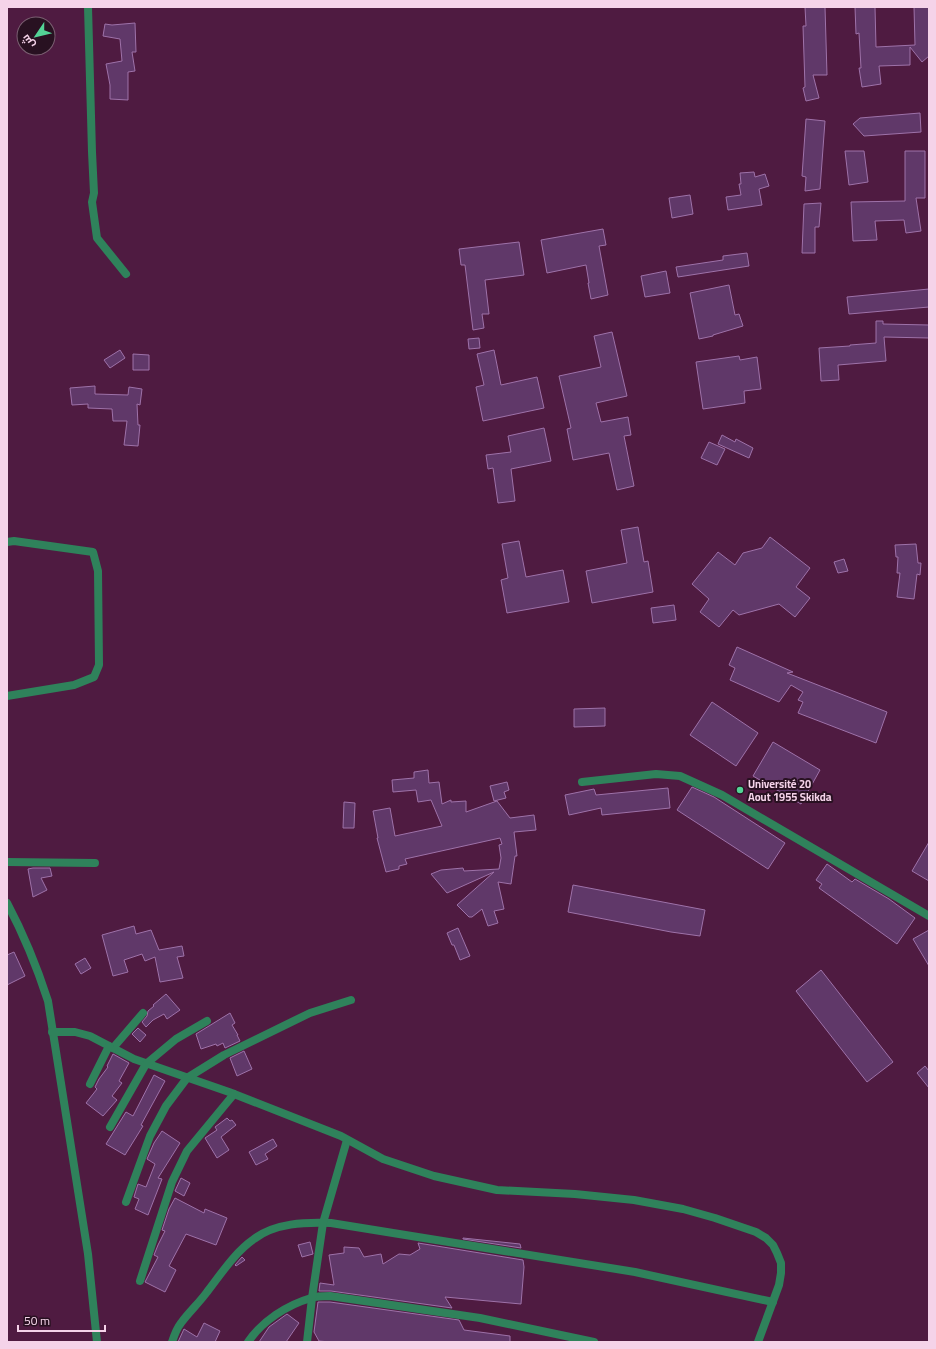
<svg xmlns="http://www.w3.org/2000/svg" width="936" height="1349" viewBox="0 0 936 1349" font-family="Georgia,Cairo,serif">
	<style>
		.building { fill: #603869; stroke: #9e72a9 }
		.lines { fill: none; stroke-linecap: round; stroke-linejoin: round }
		.minor { stroke: #2f825b; stroke-width: 8 }
		.poi-dot { fill: #53d396; stroke: #281121; stroke-width: 1.5 }
		.labels { text-anchor: middle; stroke-width: 4; stroke-linejoin: round; paint-order: stroke }
		.poi-label { font-size: 11px; font-weight: bold; fill: #f5d3e9; stroke: #281121; text-anchor: start }
	</style>
	<rect width="100%" height="100%" fill="#4f1b41"/>
	<g class="building">
		<polygon points="805,7 825,7 827,75 813,75 819,98 806,101 803,88 805,87 803,26 806,26"/>
		<polygon points="855,7 875,7 876,47 915,45 914,7 929,7 929,56 922,62 910,47 910,65 879,66 881,84 862,87 859,68 861,68 859,33 856,34"/>
		<polygon points="135,23 136,52 132,52 135,71 128,72 128,100 110,99 110,85 106,64 122,61 120,39 103,36 105,24 112,25"/>
		<polygon points="920,113 921,132 864,136 853,124 860,118"/>
		<polygon points="806,119 825,121 820,189 805,191 806,177 802,176"/>
		<polygon points="845,151 864,151 868,182 849,185"/>
		<polygon points="905,151 925,151 925,198 916,198 921,231 906,233 904,220 875,221 877,240 853,241 851,202 905,201"/>
		<polygon points="754,172 755,177 765,174 769,186 759,189 762,205 728,210 726,197 741,195 739,184 741,184 740,173"/>
		<polygon points="690,195 693,214 672,218 669,198"/>
		<polygon points="821,203 819,227 815,227 815,253 802,253 804,204"/>
		<polygon points="603,229 606,245 599,246 608,295 591,299 588,283 589,283 586,265 547,273 541,240"/>
		<polygon points="519,242 524,275 485,280 489,314 482,314 484,328 473,330 465,265 461,265 459,249"/>
		<polygon points="747,253 749,266 678,277 676,267 723,260 723,256"/>
		<polygon points="666,271 670,293 645,297 641,276"/>
		<polygon points="729,285 735,315 739,314 743,326 713,335 713,336 699,339 690,293"/>
		<polygon points="929,289 929,307 849,314 847,297"/>
		<polygon points="876,321 883,321 883,324 929,325 929,338 884,337 886,361 838,365 839,380 821,381 819,348 850,346 850,345 876,343"/>
		<polygon points="612,332 627,396 596,403 601,422 628,417 631,435 624,436 634,486 617,490 609,453 573,460 567,429 571,428 559,376 601,367 594,336"/>
		<polygon points="479,338 480,348 469,349 468,339"/>
		<polygon points="120,350 125,358 110,368 104,360"/>
		<polygon points="494,350 501,385 537,377 544,408 483,421 476,387 484,385 477,354"/>
		<polygon points="133,354 149,355 149,370 133,370"/>
		<polygon points="739,356 740,360 757,357 761,389 744,391 745,403 703,409 696,362"/>
		<polygon points="95,386 95,394 128,395 129,387 142,389 140,405 137,404 138,425 140,425 138,446 124,445 127,421 113,421 112,409 88,408 88,404 72,405 70,388"/>
		<polygon points="544,428 551,461 511,469 515,501 498,503 493,468 488,469 486,455 511,452 508,436"/>
		<polygon points="722,435 735,442 736,439 753,448 749,458 718,444"/>
		<polygon points="709,442 725,449 717,465 701,458"/>
		<polygon points="638,527 644,562 648,561 653,592 592,603 586,571 627,563 621,530"/>
		<polygon points="770,537 810,568 796,587 810,598 795,617 779,604 739,615 733,610 719,627 700,612 709,599 692,584 718,552 735,565 743,553 762,548"/>
		<polygon points="519,541 526,577 563,570 569,602 507,613 501,580 508,578 502,544"/>
		<polygon points="916,544 918,563 921,563 920,575 917,574 914,599 897,597 900,573 897,573 898,557 896,557 895,545"/>
		<polygon points="844,559 848,571 838,573 834,562"/>
		<polygon points="674,605 676,620 653,623 651,608"/>
		<polygon points="737,647 793,672 787,673 887,712 876,743 798,713 803,702 798,700 803,692 791,685 779,702 730,680 735,668 729,665"/>
		<polygon points="712,702 758,733 736,766 690,735"/>
		<polygon points="605,708 605,726 574,727 574,709"/>
		<polygon points="773,742 820,770 801,804 753,776"/>
		<polygon points="428,770 429,783 439,782 442,804 451,800 451,802 466,801 466,812 497,801 510,818 534,815 536,830 514,832 517,856 515,856 511,884 498,882 504,909 494,911 498,923 488,926 482,909 472,917 469,917 457,905 494,872 447,893 431,874 441,870 463,868 464,871 499,869 501,858 499,845 502,844 500,838 405,859 407,864 399,866 399,869 386,872 377,838 378,838 373,811 390,808 395,836 442,826 431,800 418,802 416,790 393,792 392,780 414,778 414,772"/>
		<polygon points="507,782 509,790 504,792 506,798 494,801 490,786"/>
		<polygon points="692,787 714,797 785,843 768,869 677,810"/>
		<polygon points="668,788 670,808 602,815 601,808 569,815 565,795 594,789 596,795"/>
		<polygon points="344,802 355,803 354,828 343,828"/>
		<polygon points="929,842 929,881 912,871"/>
		<polygon points="827,864 852,882 855,879 889,899 915,918 897,944 819,888 822,884 816,880"/>
		<polygon points="33,868 50,868 52,876 41,878 47,890 33,897 28,869"/>
		<polygon points="573,885 705,910 700,936 671,932 568,912"/>
		<polygon points="134,926 136,934 151,930 159,950 182,946 184,956 177,957 183,978 160,982 155,957 145,961 142,954 124,960 128,972 113,976 102,935"/>
		<polygon points="458,928 470,956 460,960 454,945 452,945 447,933"/>
		<polygon points="929,930 929,966 913,939"/>
		<polygon points="14,952 25,976 7,985 7,955"/>
		<polygon points="85,958 91,968 81,974 75,964"/>
		<polygon points="821,970 893,1062 867,1082 796,991"/>
		<polygon points="166,994 180,1010 167,1019 164,1014 153,1020 146,1027 142,1022 147,1016 148,1011 154,1006 153,1005"/>
		<polygon points="230,1013 235,1023 232,1025 238,1035 237,1035 240,1041 225,1048 223,1043 217,1046 216,1044 201,1049 196,1034"/>
		<polygon points="138,1028 146,1035 140,1042 132,1034"/>
		<polygon points="244,1051 252,1069 237,1076 230,1058"/>
		<polygon points="113,1054 129,1063 119,1081 122,1083 112,1096 117,1100 103,1116 86,1103 97,1089 95,1087 99,1079 108,1067 107,1066"/>
		<polygon points="925,1066 929,1071 929,1088 917,1073"/>
		<polygon points="154,1075 165,1081 141,1125 143,1126 125,1155 106,1144 126,1112 133,1116"/>
		<polygon points="227,1118 230,1121 232,1120 236,1125 221,1137 229,1150 217,1158 205,1138 217,1130 215,1127"/>
		<polygon points="162,1131 180,1143 158,1178 162,1179 148,1215 135,1209 139,1199 134,1197 138,1184 146,1187 155,1164 147,1159 154,1143"/>
		<polygon points="273,1139 277,1146 265,1154 268,1159 256,1165 249,1152"/>
		<polygon points="181,1178 190,1183 184,1196 175,1191"/>
		<polygon points="175,1198 204,1213 205,1209 227,1218 216,1245 186,1234 169,1266 176,1270 165,1292 145,1282 158,1257 154,1255 158,1245 165,1231 162,1230 169,1209"/>
		<polygon points="463,1238 520,1244 521,1248 463,1239"/>
		<polygon points="310,1242 313,1254 302,1257 298,1245"/>
		<polygon points="418,1243 523,1260 524,1267 521,1304 445,1297 452,1308 331,1291 319,1291 320,1283 334,1285 329,1255 344,1253 344,1247 359,1248 364,1257 381,1254 383,1264 399,1254 410,1255 420,1249"/>
		<polygon points="242,1257 245,1260 236,1266 235,1265"/>
		<polygon points="318,1302 330,1302 459,1320 464,1330 510,1336 510,1342 330,1342 319,1341 314,1332"/>
		<polygon points="287,1314 299,1323 286,1342 259,1342 269,1327"/>
		<polygon points="204,1323 220,1331 215,1342 178,1342 184,1329 197,1337"/>
	</g>
	<g class="lines">
		<g class="minor">
			<polyline points="88,7 92,152 94,193 92,202 97,238 126,274"/>
			<polyline points="7,542 14,541 93,552 98,571 99,665 94,677 74,685 7,696"/>
			<polyline points="582,782 656,774 680,776 722,795 929,916"/>
			<polyline points="7,862 95,863"/>
			<path d="M7,903c17,32 30,64 41,98l40,253 9,88"/>
			<polyline points="52,1032 75,1032 90,1036 134,1059 229,1092 341,1136 383,1159 434,1176 497,1190 575,1194 634,1200 683,1209 715,1218 756,1232 766,1238 773,1245 777,1253 781,1263 781,1273 779,1285 758,1342"/>
			<polyline points="113,1048 143,1013"/>
			<polyline points="90,1084 109,1046"/>
			<polyline points="110,1127 146,1064 176,1039 207,1021"/>
			<polyline points="126,1202 150,1136 166,1106 187,1078 224,1055 310,1013 351,1000"/>
			<polyline points="140,1281 172,1182 187,1151 234,1094"/>
			<path d="M172,1342c2,-6 5,-14 9,-19 8,-11 18,-20 26,-31 14,-18 28,-40 47,-53 21,-16 51,-17 77,-16l304,49 138,30"/>
			<path d="M248,1342c14,-21 39,-37 63,-44 6,-2 13,-2 19,-2l150,22 114,24"/>
			<polyline points="307,1342 312,1298 323,1223 347,1140"/>
		</g>
	</g>
	<circle class="poi-dot" cx="740" cy="790" r="4"/>
	<g class="labels">
		<g class="poi-label">
			<text x="748" y="788">Université 20<tspan x="748" dy="13">Aout 1955 Skikda</tspan></text>
		</g>
	</g>
	<rect width="936" height="1349" fill="none" stroke="#f5d3e9" stroke-width="16"/>
	<g transform="translate(36 36) rotate(235)"><circle r="19" fill="#281121" stroke="#7a5f71"/>
	<path d="M0-3L7 15L0 10L-7 15Z" fill="#53d396"/>
	<text y="-6" font-size="11" font-weight="bold" text-anchor="middle" fill="#f5d3e9">ش</text>
	</g>
	<path d="M18 1325v6h87v-6" fill="none" stroke="#f5d3e9" stroke-width="2"/>
	<text x="24" y="1325" font-size="12" fill="#f5d3e9" stroke="#281121" stroke-width="3" paint-order="stroke">50 m</text>
</svg>
